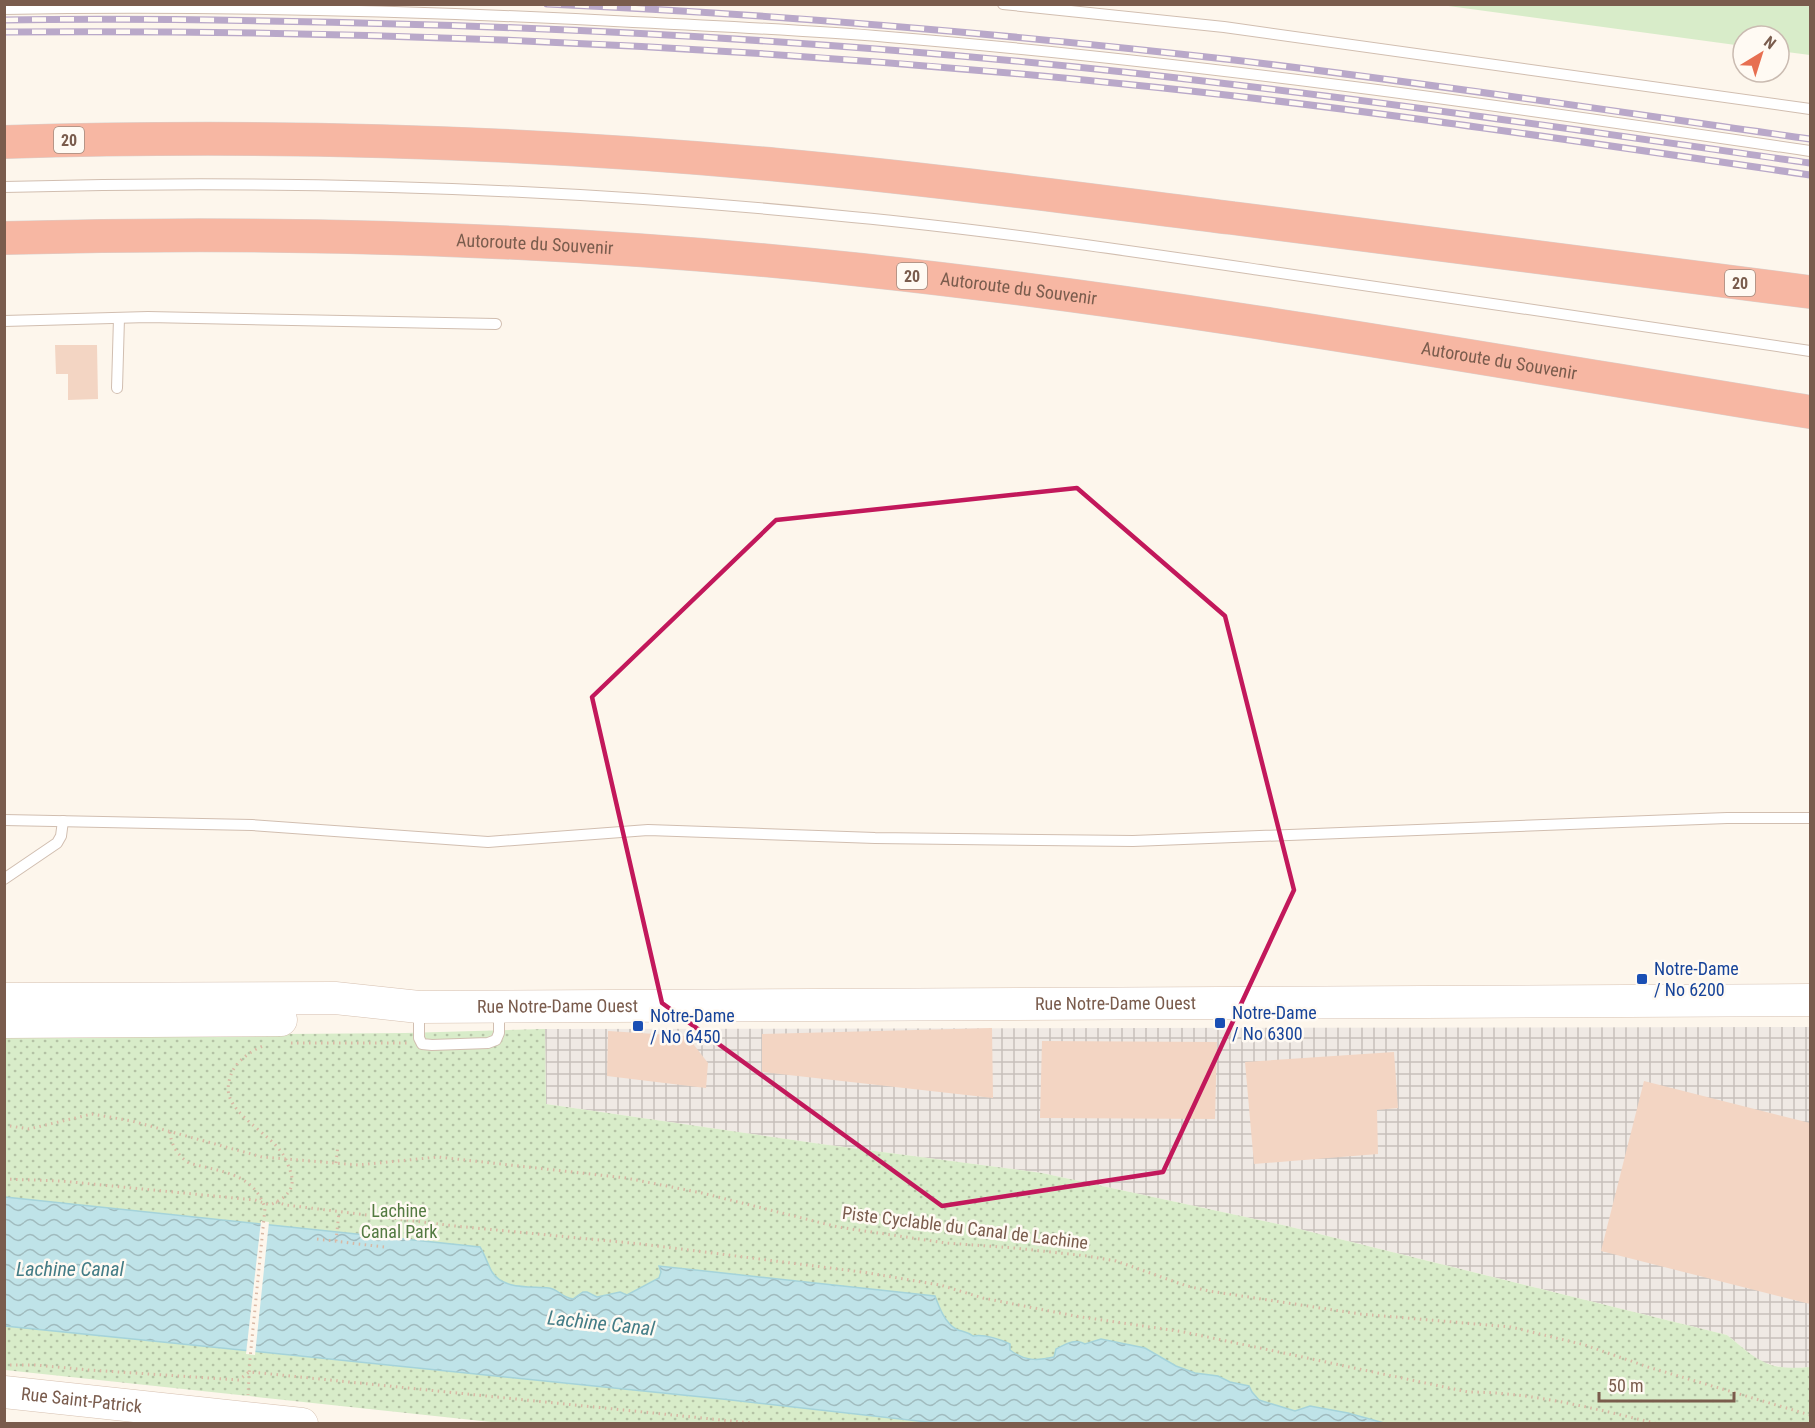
<svg xmlns="http://www.w3.org/2000/svg" width="1815" height="1428" viewBox="0 0 1815 1428" font-family="'Roboto Condensed',sans-serif">
	<style>
		.industrial { fill: url(#industrial-grid) }
		.grass { fill: #d8ecc9 }
		.park { fill: url(#park-dots) }
		.water { fill: url(#water-waves); stroke: #a5d3da; stroke-width: 1.5 }
		.pier { fill: #fdf6ec }
		.building { fill: #f3d5c3 }
		.lines { fill: none; stroke-linecap: round; stroke-linejoin: round }
		.service-casing { stroke: #d1beb0; stroke-width: 12 }
		.secondary-casing { stroke: #d6c0b0; stroke-width: 33 }
		.motorway-casing { stroke: #dad1cd; stroke-width: 34 }
		.path { stroke: #d9b8a5; stroke-width: 3; stroke-dasharray: 1.5 4.5; stroke-linecap: butt }
		.service { stroke: #fff; stroke-width: 10 }
		.secondary { stroke: #fff; stroke-width: 32 }
		.motorway { stroke: #f7b7a3; stroke-width: 33 }
		.rail-casing { stroke: #b9a8c9; stroke-width: 7 }
		.rail { stroke: #fffaf3; stroke-width: 4.5; stroke-dasharray: 14; stroke-linecap: butt }
		.marked { fill: none; stroke: #c2185b; stroke-width: 4.5; stroke-linejoin: round }
		.transit-dot { fill: #1a4fb4; stroke: #fffaf3; stroke-width: 2 }
		.labels { text-anchor: middle; stroke-width: 5; stroke-linejoin: round; paint-order: stroke }
		.shield { fill: #fffaf3; stroke: #a28b7f; stroke-width: 1.5 }
		.shield-label { font-size: 16px; font-weight: bold; fill: #7a5c4d }
		.street-label { font-size: 18px; fill: #7a5c4d; stroke: #fffaf3 }
		.transit-label { font-size: 18px; fill: #164399; stroke: #fffaf3; text-anchor: start }
		.park-label { font-size: 18px; fill: #537a41; stroke: #fffaf3 }
		.water-label { font-size: 20px; font-style: italic; fill: #437c86; stroke: #fffaf3 }
	</style>
	<defs>
		<pattern id="industrial-grid" width="8" height="8" patternUnits="userSpaceOnUse" patternTransform="scale(1.5)"><rect width="8" height="8" fill="#efe9e4"/><path d="M0 4h8M4 0v8" fill="none" stroke="#c7c0bb"/></pattern>
		<pattern id="park-dots" width="8" height="8" patternUnits="userSpaceOnUse" patternTransform="scale(1.5)"><rect width="8" height="8" fill="#d8ecc9"/><path d="M2 2h.1M6 6h.1" fill="none" stroke="#b4c2a5" stroke-width="1.8" stroke-linecap="round"/></pattern>
		<pattern id="water-waves" width="16" height="10" patternUnits="userSpaceOnUse" patternTransform="scale(1.5)"><rect width="16" height="10" fill="#bfe3e8"/><path d="M0 5q4-4 8 0t8 0" fill="none" stroke="#a0bbbe"/></pattern>
	</defs>
	<rect width="100%" height="100%" fill="#fdf6ec"/>
	<polygon class="industrial" points="1810,1027 1810,1367 1789,1369 1760,1362 1727,1335 1287,1226 1042,1173 821,1144 546,1104 545,1029"/>
	<polygon class="grass" points="1441,5 1810,5 1810,55 1779,51 1779,36 1743,36 1743,46"/>
	<path class="park" d="M545,1029l1,75 275,40 221,29 245,53 440,109c32,26 40,36 83,32v56l-1300,1 -505,-54 -1,-334 401,-3z"/>
	<path class="water" d="M5,1197l475,50c5,8 8,18 12,25 11,18 39,14 57,16 9,1 12,9 24,11l10,-7h4l10,5 23,-5 7,3 32,-17 2,-6 -2,-6 276,30c4,11 10,27 21,33 6,3 10,2 17,7 12,-2 26,3 37,8v6c14,11 27,11 44,7l2,-8c10,-5 19,-11 29,-5l16,-5 44,9 31,18 19,7 23,3 12,6 19,4 3,6 7,8 36,11 15,-5 38,7 36,10h-448l-214,-24 -717,-73z"/>
	<polygon class="pier" points="261,1221 269,1222 255,1355 246,1354"/>
	<g class="building">
		<polygon points="55,345 97,345 98,399 68,400 68,374 56,374"/>
		<polygon points="992,1028 993,1098 762,1072 762,1034"/>
		<polygon points="608,1031 687,1036 708,1063 706,1088 607,1076"/>
		<polygon points="1042,1041 1217,1042 1215,1119 1040,1118"/>
		<polygon points="1394,1052 1398,1108 1377,1110 1378,1154 1254,1164 1245,1062"/>
		<polygon points="1644,1081 1810,1123 1810,1304 1601,1251"/>
	</g>
	<g class="lines">
		<g class="service-casing">
			<g id="service">
				<polyline points="1003,4 1224,27 1810,109"/>
				<path d="M4,9c210,-4 420,2 629,13 85,4 170,8 255,15 309,25 616,69 922,114"/>
				<path d="M4,187c283,-8 567,1 848,30 137,13 272,33 408,53 183,26 367,54 550,81"/>
				<polyline points="4,321 148,317 496,324"/>
				<polyline points="117,388 119,318"/>
				<polyline points="4,820 252,825 488,842 648,830 875,838 1133,841 1727,818 1810,818"/>
				<polyline points="4,879 57,843 61,836 63,821"/>
				<polyline points="419,1011 419,1038 422,1044 432,1045 488,1043 496,1040 499,1033 499,1009"/>
			</g>
		</g>
		<g class="secondary-casing">
			<g id="secondary">
				<path id="s1" d="M4,999l331,-1 84,9 1391,-7"/>
				<polyline points="4,1022 281,1020"/>
				<path id="s2" d="M4,1392l298,32"/>
			</g>
		</g>
		<g class="motorway-casing">
			<g id="motorway">
				<path d="M4,142c258,-8 518,-1 775,23 151,14 302,34 453,53 193,25 386,50 578,74"/>
				<path id="s3" d="M4,238c287,-8 573,1 858,32 318,34 633,91 948,142"/>
			</g>
		</g>
		<g class="path">
			<polyline points="291,1043 407,1043"/>
			<polyline points="4,1125 29,1129 92,1114 132,1121 262,1157 358,1165 438,1157 626,1178 702,1193 838,1227 946,1243 1015,1248 1087,1256 1116,1261 1187,1286 1209,1291 1360,1314 1511,1327 1585,1345 1648,1367 1810,1415"/>
			<path d="M170,1132c1,13 8,24 19,31 31,9 64,9 76,45l-15,151 -2,36"/>
			<polyline points="336,1163 338,1145"/>
			<path d="M4,1179l57,2 194,19 15,5c16,-7 27,-16 20,-35 -2,-5 -4,-12 -8,-17 -13,-19 -47,-36 -53,-58 -2,-7 0,-16 3,-23 6,-12 19,-21 31,-26"/>
			<path d="M276,1202l10,3 169,21 186,18 221,28 78,13 43,13 92,18 109,16 284,60c63,0 129,17 190,32"/>
			<polyline points="317,1239 384,1247"/>
			<polyline points="336,1241 339,1212"/>
			<polyline points="4,1365 35,1365 89,1370 239,1380 249,1372 261,1373 761,1424"/>
		</g>
		<use href="#service" class="service"/>
		<use href="#secondary" class="secondary"/>
		<use href="#motorway" class="motorway"/>
		<g class="rail-casing">
			<g id="rail">
				<path d="M547,4c229,10 459,30 687,56 193,23 385,52 576,79"/>
				<path d="M4,20c119,-2 238,0 356,3 258,6 516,22 773,50 227,25 452,58 677,90"/>
				<path d="M4,32c375,-3 748,14 1120,52 230,23 458,58 686,91"/>
			</g>
		</g>
		<use href="#rail" class="rail"/>
	</g>
	<path class="marked" d="M1077,488l148,128 69,274 -131,282 -221,34 -280,-203 -70,-306 184,-177z"/>
	<g class="transit-dot">
		<rect x="1636" y="973" width="12" height="12" rx="3"/>
		<rect x="1214" y="1017" width="12" height="12" rx="3"/>
		<rect x="632" y="1020" width="12" height="12" rx="3"/>
	</g>
	<g class="labels">
		<g class="shield">
			<rect x="54" y="127" width="30" height="26" rx="4.5"/>
			<rect x="897" y="263" width="30" height="26" rx="4.5"/>
			<rect x="1725" y="270" width="30" height="26" rx="4.5"/>
		</g>
		<g class="shield-label">
			<text x="69" y="146">20</text>
			<text x="912" y="282">20</text>
			<text x="1740" y="289">20</text>
		</g>
		<g class="street-label">
			<text dy="6" stroke="none"><textPath href="#s3" startOffset="531">Autoroute du Souvenir</textPath></text>
			<text dy="6" stroke="none"><textPath href="#s3" startOffset="1017">Autoroute du Souvenir</textPath></text>
			<text dy="6" stroke="none"><textPath href="#s3" startOffset="1503">Autoroute du Souvenir</textPath></text>
			<text dy="6" stroke="none"><textPath href="#s1" startOffset="1112">Rue Notre-Dame Ouest</textPath></text>
			<text dy="6" stroke="none"><textPath href="#s1" startOffset="554">Rue Notre-Dame Ouest</textPath></text>
			<text transform="translate(965 1228) rotate(7)" y="6">Piste Cyclable du Canal de Lachine</text>
			<text dy="6" stroke="none"><textPath href="#s2" startOffset="78">Rue Saint-Patrick</textPath></text>
		</g>
		<g class="transit-label">
			<text x="1654" y="975">Notre-Dame<tspan x="1654" dy="21">/ No 6200</tspan></text>
			<text x="1232" y="1019">Notre-Dame<tspan x="1232" dy="21">/ No 6300</tspan></text>
			<text x="650" y="1022">Notre-Dame<tspan x="650" dy="21">/ No 6450</tspan></text>
		</g>
		<g class="park-label">
			<text x="399" y="1217">Lachine<tspan x="399" dy="21">Canal Park</tspan></text>
		</g>
		<g class="water-label">
			<text x="70" y="1276">Lachine Canal</text>
			<text transform="translate(601 1323) rotate(6)" y="7">Lachine Canal</text>
		</g>
	</g>
	<rect width="1815" height="1428" fill="none" stroke="#7a5c4d" stroke-width="12"/>
	<g transform="translate(1761 54) rotate(38)"><circle r="28" fill="#fffaf3" stroke="#cabbb1" stroke-width="1.5"/>
	<path d="M0-4.5L10 22L0 15L-10 22Z" fill="#e76f51"/>
	<text y="-9" font-size="16" font-weight="bold" text-anchor="middle" fill="#7a5c4d">N</text>
	</g>
	<path d="M1599 1392v9h135v-9" fill="none" stroke="#7a5c4d" stroke-width="3"/>
	<text x="1608" y="1392" font-size="18" fill="#7a5c4d" stroke="#fffaf3" stroke-width="4.5" paint-order="stroke">50 m</text>
</svg>
